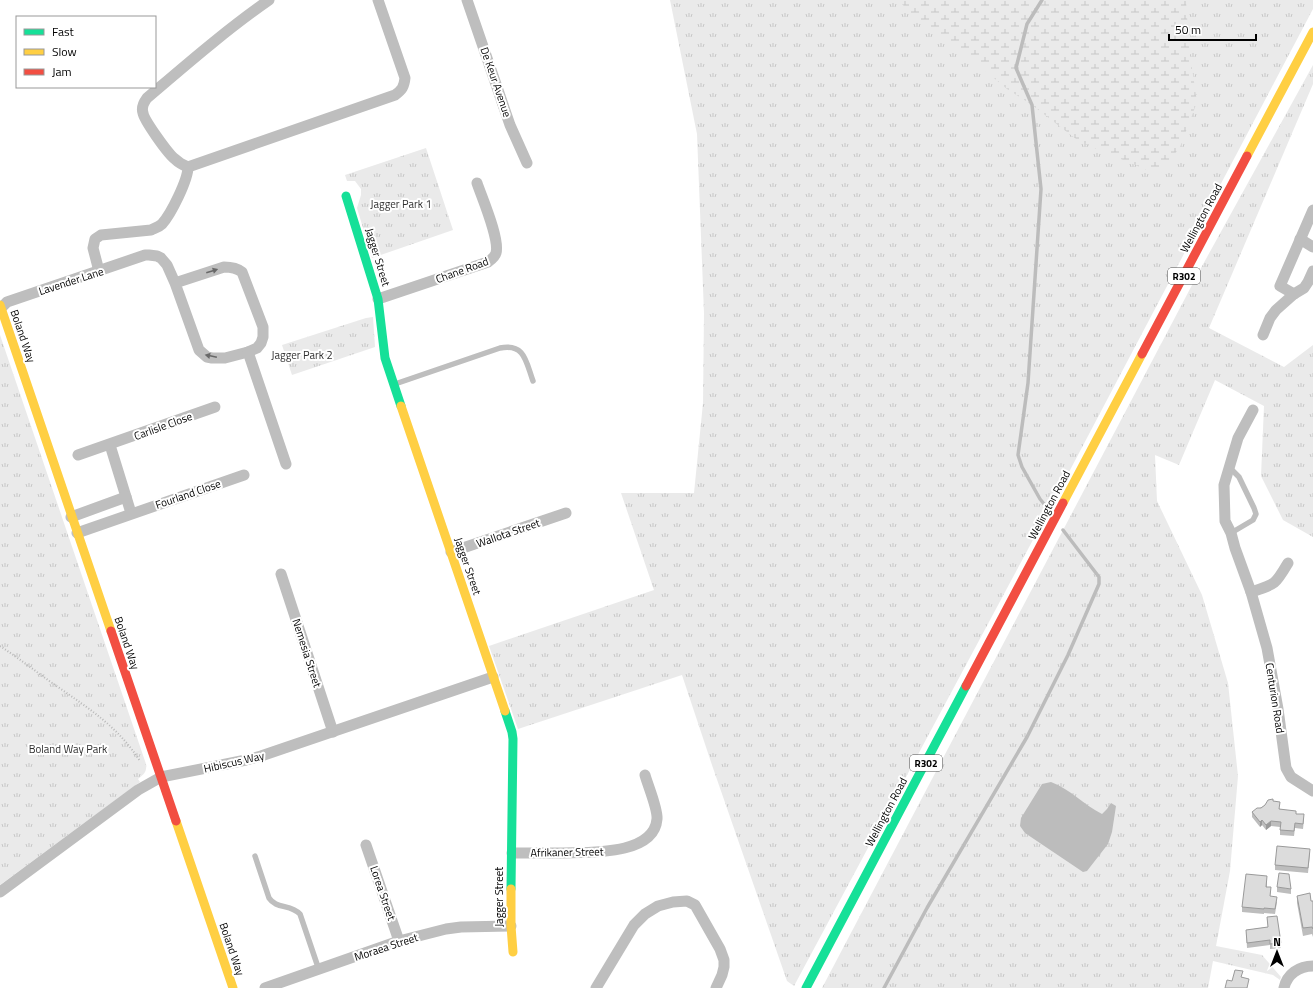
<svg xmlns="http://www.w3.org/2000/svg" width="1313" height="988" viewBox="0 0 1313 988" font-family="'Titillium Web',sans-serif">
	<style>
		.grass { fill: url(#grass-tufts) }
		.wetland { fill: url(#wetland-marsh) }
		.water { fill: #bcbcbc }
		.lines { fill: none; stroke-linecap: round; stroke-linejoin: round }
		.stream { stroke: #bcbcbc; stroke-width: 3.5 }
		.path { stroke: #b8b8b8; stroke-width: 2; stroke-dasharray: 1 2; stroke-linecap: butt }
		.lane { stroke: #bebebe; stroke-width: 5.5 }
		.street { stroke: #bebebe; stroke-width: 11 }
		.fast { stroke: #16e098; stroke-width: 9 }
		.slow { stroke: #ffcf43; stroke-width: 9 }
		.jam { stroke: #f24e42; stroke-width: 9 }
		.wall { fill: #bdbdbd }
		.shaded-wall { fill: #9a9a9a }
		.building { fill: #dcdcdc; stroke: #9a9a9a }
		.oneway { fill: #686868 }
		.labels { text-anchor: middle; stroke-width: 4; stroke-linejoin: round; paint-order: stroke }
		.shield { fill: #fff; stroke: #4c4c4c; stroke-width: 1 }
		.shield-label { font-size: 10px; font-weight: bold; fill: #000 }
		.street-label { font-size: 11px; fill: #000; stroke: #fff }
		.park-label { font-size: 11px; fill: #2f2f2f; stroke: #fff }
	</style>
	<defs>
		<pattern id="grass-tufts" width="24" height="20" patternUnits="userSpaceOnUse"><rect width="24" height="20" fill="#eaeaea"/><path d="M3 7l-1-3M5 7V3M7 7l1-3M15 17l-1-3M17 17v-4M19 17l1-3" fill="none" stroke="#c7c7c7"/></pattern>
		<pattern id="wetland-marsh" width="20" height="14" patternUnits="userSpaceOnUse"><rect width="20" height="14" fill="#eaeaea"/><path d="M1 5h8M5 5V1M11 12h8M15 12V8" fill="none" stroke="#c7c7c7"/></pattern>
	</defs>
	<rect width="100%" height="100%" fill="#fff"/>
	<g class="grass">
		<polygon points="670,0 1313,0 1313,9 1049,510 794,986 787,981 713,768 682,675 518,729 489,646 654,590 621,493 694,493 703,403 704,313 697,134"/>
		<polygon points="1313,65 1313,84 1209,328 1284,367 1313,345 1313,537 1283,520 1261,476 1264,406 1215,380 1179,465 1155,455 1157,501 1202,595 1228,683 1238,776 1230,871 1216,946 1262,955 1281,977 1280,980 1273,975 1213,961 1208,988 822,988 1201,268"/>
		<polygon points="426,148 453,230 372,258 357,208 361,195 361,189 355,181 347,181 345,175"/>
		<polygon points="373,317 375,347 292,375 282,345 366,318"/>
		<path d="M0,335l146,429c1,8 -2,10 -8,15l2,3 -140,103z"/>
	</g>
	<polygon class="wetland" points="898,0 1186,0 1189,48 1197,102 1180,147 1159,175 1080,142 1032,105 1007,89 963,52 925,28"/>
	<path class="water" d="M1051,782c19,7 33,23 51,32l5,-5 4,-6 5,3 -4,26 -4,12 -21,27 -4,1 -58,-39 -5,-7 1,-8 21,-34z"/>
	<g class="lines">
		<g class="stream">
			<polyline points="1042,0 1027,24 1016,68 1032,105 1041,189 1028,383 1018,455 1022,467 1040,499 1049,510"/>
			<polyline points="884,988 927,908 1027,737 1068,655 1099,584 1099,577 1063,530"/>
		</g>
		<path class="path" d="M0,646c20,13 39,28 58,41 33,23 60,40 82,74"/>
		<g class="lane">
			<path d="M395,384l105,-36c25,-5 26,14 33,33"/>
			<polyline points="1230,468 1239,477 1254,508 1256,514 1253,520 1231,533"/>
			<path d="M255,856l14,42c7,11 22,6 31,16l19,56"/>
		</g>
		<g class="street">
			<polyline points="467,0 510,125 527,163"/>
			<path d="M188,167l207,-72c7,-5 9,-8 10,-17l-27,-78"/>
			<polyline points="1300,239 1313,247"/>
			<path d="M99,271l-6,-23 2,-9 6,-4 50,-5c4,-2 8,-3 11,-6 9,-10 26,-44 26,-57 -5,-2 -10,-5 -13,-8 -7,-5 -31,-39 -32,-46 -2,-6 1,-11 4,-15 40,-34 79,-68 122,-98"/>
			<polyline points="1294,294 1280,286 1313,210"/>
			<path d="M378,299l110,-37c4,-3 7,-5 8,-9 4,-14 -14,-55 -19,-70"/>
			<path d="M1,308l6,-6 138,-47h4l8,1 4,2 6,7 8,18 24,67 8,7 5,1h13l23,-6 9,-4 4,-5 2,-6v-10l-21,-55c-5,-4 -11,-5 -18,-5l-49,16"/>
			<polyline points="1263,335 1270,318 1276,310 1294,294 1304,288 1308,282 1313,271"/>
			<polyline points="248,352 286,464"/>
			<polyline points="110,445 131,513"/>
			<polyline points="78,455 215,407"/>
			<polyline points="71,517 126,497"/>
			<polyline points="77,533 244,475"/>
			<polyline points="451,552 566,513"/>
			<path d="M1288,563c-13,22 -12,21 -37,29l16,56 11,61 8,59 5,9 22,14"/>
			<polyline points="281,574 333,732"/>
			<polyline points="1251,592 1235,548 1231,533 1225,521 1224,485 1238,438 1253,410"/>
			<polyline points="366,845 399,941"/>
			<path d="M512,853c16,0 33,0 49,0 26,-1 93,3 96,-34 1,-10 -9,-33 -12,-44"/>
			<polyline points="0,892 138,790 161,777 246,760 261,756 493,677"/>
			<polyline points="265,988 399,941 446,929 461,927 511,926"/>
			<polyline points="596,988 634,925 645,914 658,906 673,902 687,901 695,905 720,949 724,960 724,967 722,975 716,988"/>
			<path d="M1284,988c3,-14 15,-22 29,-22"/>
		</g>
		<g class="fast">
			<polyline points="346,196 378,299 385,358 401,406"/>
			<polyline points="505,711 512,732 513,739 511,889"/>
			<polyline points="806,988 966,686"/>
		</g>
		<g class="slow">
			<polyline points="1247,156 1313,32"/>
			<polyline points="0,305 111,631"/>
			<polyline points="401,406 505,711"/>
			<polyline points="1063,503 1142,354"/>
			<polyline points="176,821 233,988"/>
			<polyline points="511,889 511,926 513,952"/>
		</g>
		<g class="jam">
			<polyline points="1142,354 1247,156"/>
			<polyline points="111,631 176,821"/>
			<polyline points="966,686 1063,503"/>
		</g>
	</g>
	<g class="wall">
		<polygon points="1273,801 1280,809 1296,814 1304,819 1303,829 1295,828 1294,836 1280,835 1280,827 1271,826 1266,830 1262,825 1260,827 1252,817 1252,812"/>
		<polygon points="1310,854 1308,873 1275,870 1275,865"/>
		<polygon points="1267,881 1267,887 1271,892 1270,896 1277,902 1275,914 1264,913 1264,914 1242,912 1242,907"/>
		<polygon points="1277,887 1291,889 1291,894 1277,892"/>
		<polygon points="1297,896 1311,901 1313,901 1313,937 1312,934 1303,936 1297,903"/>
		<polygon points="1267,917 1281,943 1281,948 1270,949 1270,945 1247,948 1246,930 1268,927"/>
	</g>
	<g class="shaded-wall">
		<polygon points="1262,820 1262,825 1260,827 1260,822"/>
		<polygon points="1271,821 1271,826 1266,830 1266,825"/>
	</g>
	<g class="building">
		<polygon points="1273,799 1273,801 1280,802 1279,809 1296,811 1296,814 1304,814 1303,824 1295,823 1294,831 1280,830 1281,822 1271,821 1266,825 1262,820 1260,822 1252,812 1257,808 1261,808 1265,805 1268,800"/>
		<polygon points="1277,846 1310,849 1308,868 1275,865"/>
		<polygon points="1279,873 1289,874 1291,889 1277,887"/>
		<polygon points="1246,874 1267,876 1266,887 1271,887 1270,896 1277,897 1275,909 1264,908 1264,909 1242,907"/>
		<polygon points="1310,893 1311,901 1313,901 1313,929 1312,927 1303,928 1297,896"/>
		<polygon points="1277,916 1281,943 1270,944 1270,940 1247,943 1246,930 1268,927 1267,917"/>
		<polygon points="1235,970 1243,971 1241,977 1249,979 1247,988 1225,988 1227,980 1232,981"/>
	</g>
	<defs><path id="oneway-solid" d="M-6-.8H1V-3.2L6.5 0L1 3.2V.8H-6Z"/></defs>
	<g class="oneway">
		<use href="#oneway-solid" transform="translate(212 271) rotate(-17)"/>
		<use href="#oneway-solid" transform="translate(211 356) rotate(-168)"/>
	</g>
	<g class="labels">
		<g class="shield">
			<rect x="1168" y="268" width="32" height="16" rx="3"/>
			<rect x="910" y="755" width="32" height="16" rx="3"/>
		</g>
		<g class="shield-label">
			<text x="1184" y="280">R302</text>
			<text x="926" y="767">R302</text>
		</g>
		<g class="street-label">
			<text transform="translate(496 82) rotate(71)" y="4">De Keur Avenue</text>
			<text transform="translate(1201 218) rotate(-62)" y="4">Wellington Road</text>
			<text transform="translate(378 257) rotate(73)" y="4">Jagger Street</text>
			<text transform="translate(462 270) rotate(-20)" y="4">Chane Road</text>
			<text transform="translate(71 281) rotate(-18)" y="4">Lavender Lane</text>
			<text transform="translate(23 336) rotate(71)" y="4">Boland Way</text>
			<text transform="translate(163 426) rotate(-20)" y="4">Carlisle Close</text>
			<text transform="translate(188 494) rotate(-19)" y="4">Fourland Close</text>
			<text transform="translate(1049 505) rotate(-62)" y="4">Wellington Road</text>
			<text transform="translate(508 533) rotate(-19)" y="4">Wallota Street</text>
			<text transform="translate(468 566) rotate(71)" y="4">Jagger Street</text>
			<text transform="translate(127 643) rotate(71)" y="4">Boland Way</text>
			<text transform="translate(307 653) rotate(72)" y="4">Nemesia Street</text>
			<text transform="translate(1275 698) rotate(81)" y="4">Centurion Road</text>
			<text transform="translate(234 762) rotate(-13)" y="4">Hibiscus Way</text>
			<text transform="translate(886 812) rotate(-62)" y="4">Wellington Road</text>
			<text transform="translate(567 852) rotate(-1)" y="4">Afrikaner Street</text>
			<text transform="translate(383 893) rotate(71)" y="4">Lorea Street</text>
			<text transform="translate(499 897) rotate(-90)" y="4">Jagger Street</text>
			<text transform="translate(386 947) rotate(-18)" y="4">Moraea Street</text>
			<text transform="translate(232 949) rotate(71)" y="4">Boland Way</text>
		</g>
		<g class="park-label">
			<text x="401" y="208">Jagger Park 1</text>
			<text x="302" y="359">Jagger Park 2</text>
			<text x="68" y="753">Boland Way Park</text>
		</g>
	</g>
	<rect x="16" y="16" width="140" height="72" fill="#ffffff" stroke="#999999"/>
	<rect x="24" y="29" width="20" height="6" fill="#16e098" stroke="#999999"/>
	<text x="52" y="36" font-size="12" fill="#000000">Fast</text>
	<rect x="24" y="49" width="20" height="6" fill="#ffcf43" stroke="#999999"/>
	<text x="52" y="56" font-size="12" fill="#000000">Slow</text>
	<rect x="24" y="69" width="20" height="6" fill="#f24e42" stroke="#999999"/>
	<text x="52" y="76" font-size="12" fill="#000000">Jam</text>
	<g transform="translate(1277 952)" stroke="#ffffff" stroke-width="3" paint-order="stroke">
	<path d="M0-3L7 15L0 10L-7 15Z" fill="#000000"/>
	<text y="-6" font-size="11" font-weight="bold" text-anchor="middle" fill="#000000">N</text>
	</g>
	<path d="M1169 34v6h87v-6" fill="none" stroke="#000000" stroke-width="2"/>
	<text x="1175" y="34" font-size="12" fill="#000000" stroke="#ffffff" stroke-width="3" paint-order="stroke">50 m</text>
</svg>
